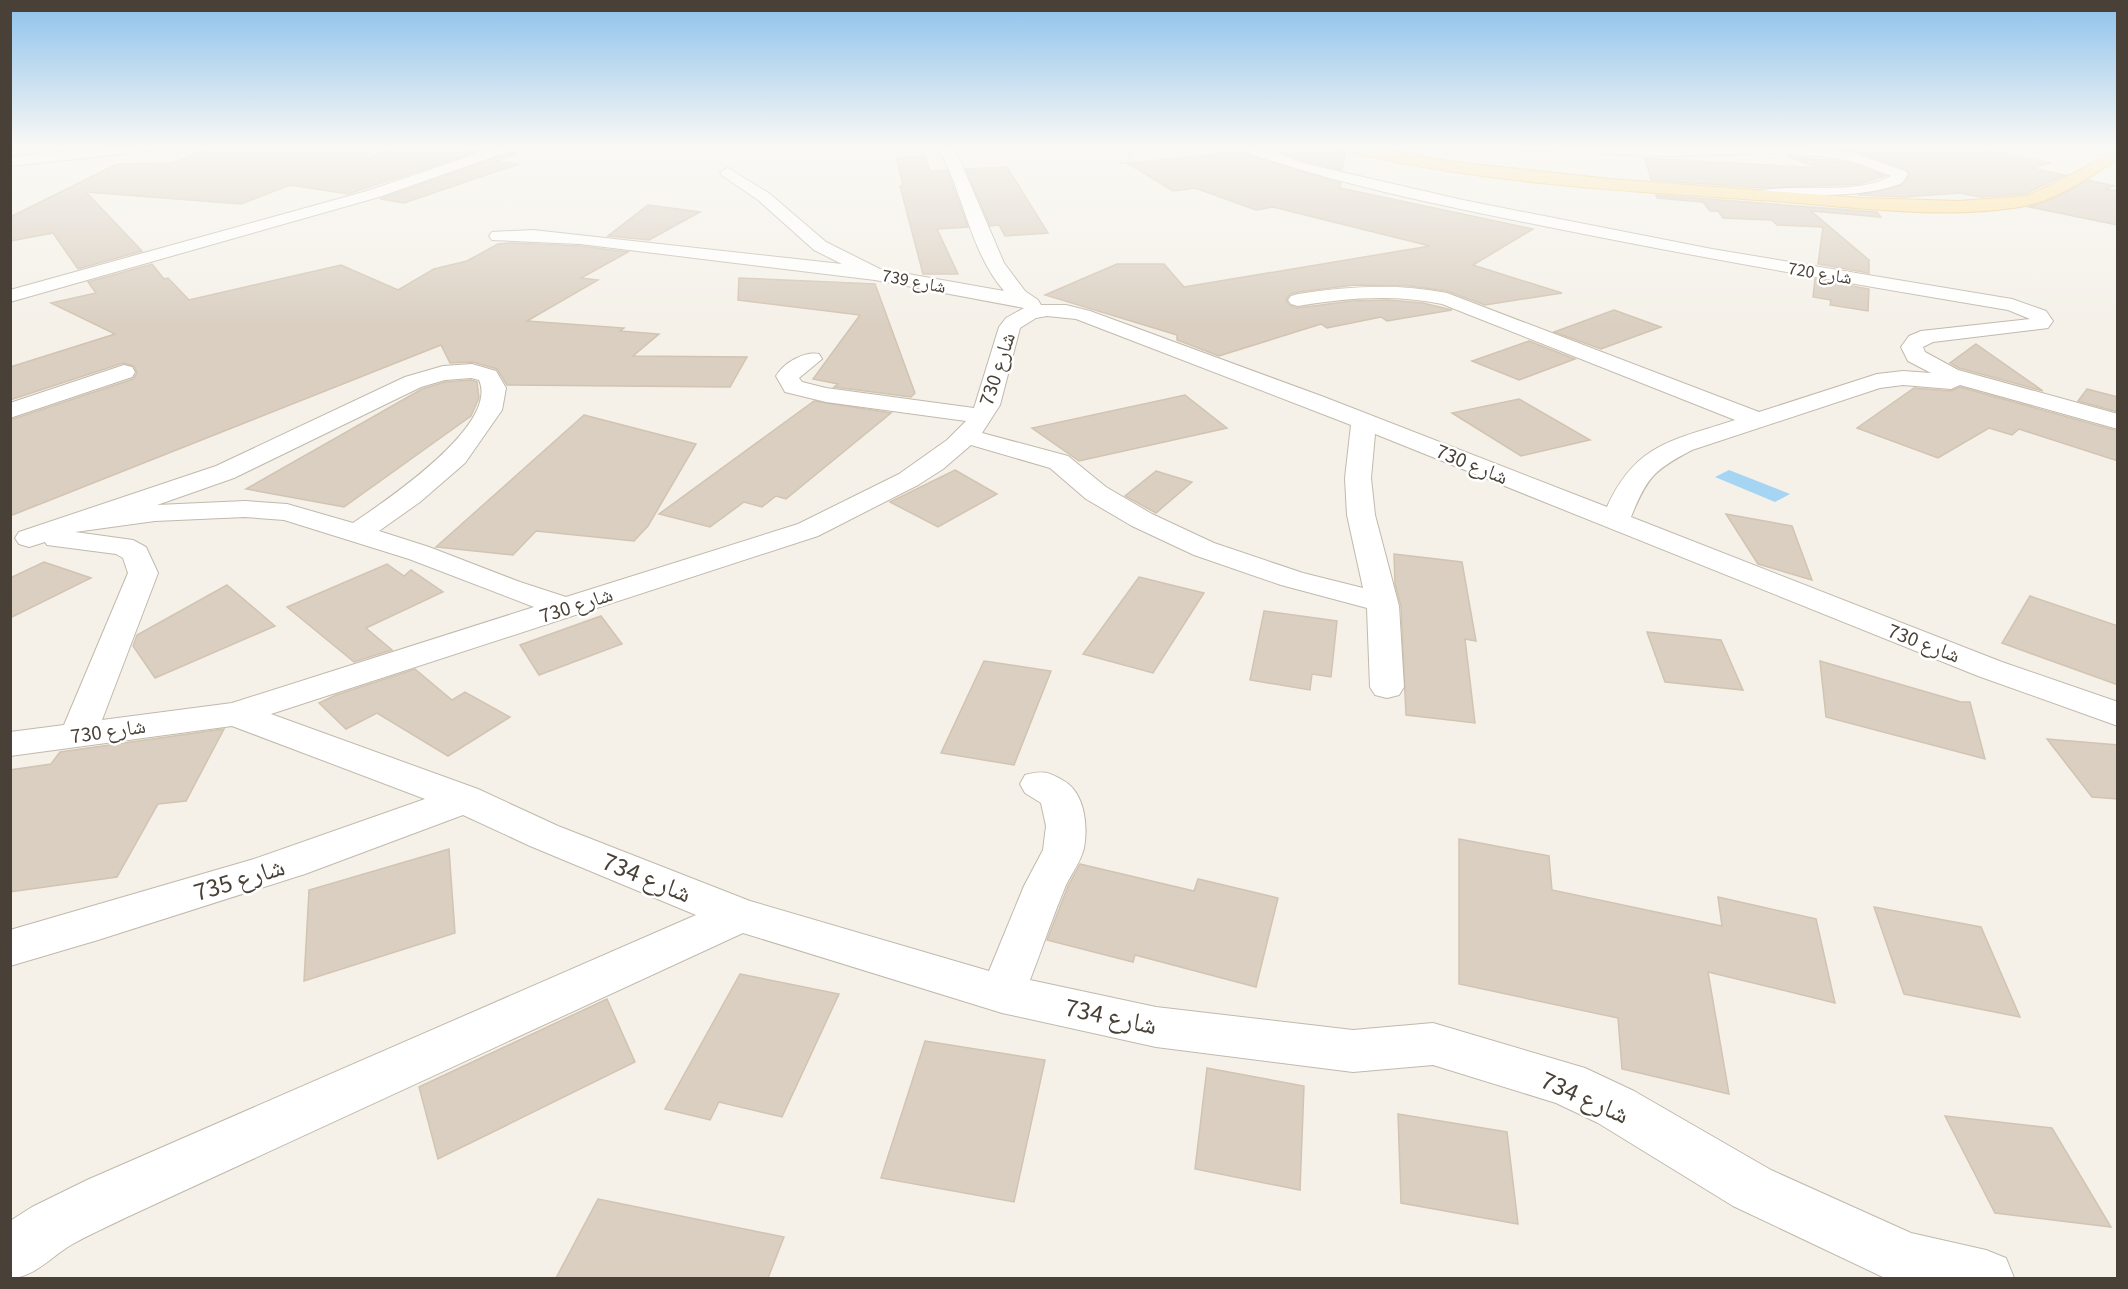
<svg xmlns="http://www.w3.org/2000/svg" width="2128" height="1289" viewBox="0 0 2128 1289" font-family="'Source Sans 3','Noto Naskh Arabic',sans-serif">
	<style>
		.water { fill: #a5d5f2 }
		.building { fill: #dacfc1; stroke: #d2c4b1; stroke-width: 1.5 }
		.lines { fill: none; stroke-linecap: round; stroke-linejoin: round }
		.minor-casing { stroke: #c1b9ab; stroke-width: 2 }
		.major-casing { stroke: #e7bc65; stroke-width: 2 }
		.path { stroke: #c3b49c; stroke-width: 1.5; stroke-dasharray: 1.5 1.5; stroke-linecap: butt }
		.minor { fill: #fff; fill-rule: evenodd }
		.major { fill: #ffdf98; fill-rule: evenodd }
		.labels { text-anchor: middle; stroke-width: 5; stroke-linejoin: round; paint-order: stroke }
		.far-street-label { font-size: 18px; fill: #494137; stroke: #fff }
		.street-label { font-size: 21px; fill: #494137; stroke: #fff }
		.near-street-label { font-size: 26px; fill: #494137; stroke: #fff }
	</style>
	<rect width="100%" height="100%" fill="#f5f1e9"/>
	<polygon class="water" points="1729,470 1790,494 1775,502 1715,477"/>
	<g class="building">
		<polygon points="220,146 365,146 367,159 402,146 479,151 348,194 290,185 241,204 86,192 142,251 78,269 53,233 10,241 10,217 117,164 171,163"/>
		<polygon points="1303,146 1333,146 1337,151 1345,153 1342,170 1308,162 1270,149"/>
		<polygon points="1805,146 1960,146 2051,163 2031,168 2065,175 2025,194 1980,197 1959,193 1904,197 1858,195 1903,185 1910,174 1906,169 1855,151"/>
		<polygon points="513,152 516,153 495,162 519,164 404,203 380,199"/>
		<polygon points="1239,152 1341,183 1340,188 1533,229 1473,265 1562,293 1485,305 1447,291 1410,286 1354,285 1298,292 1290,294 1286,300 1289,305 1297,308 1352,301 1388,300 1423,303 1452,310 1387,321 1381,317 1327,328 1321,324 1219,356 1177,340 1177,335 1045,295 1117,264 1164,264 1184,287 1430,246 1273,207 1256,210 1195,188 1173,191 1127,163"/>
		<polygon points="925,156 930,171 947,170 968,227 937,229 958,274 923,274 900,186 903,185 896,158"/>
		<polygon points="1787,156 1850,163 1885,176 1860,184 1763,188 1651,180 1645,158 1818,168"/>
		<polygon points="1007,167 1048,233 1005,236 999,225 990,226 966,169"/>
		<polygon points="2088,180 2114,186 2105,189 2118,191 2118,225 2029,207 2059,196"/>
		<polygon points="1656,195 1877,212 1881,217 1811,211 1869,260 1869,273 1818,264 1823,227 1777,225 1772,220 1723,218 1718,211 1710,211 1703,202 1657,198"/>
		<polygon points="648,205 700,212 649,240 608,236"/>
		<polygon points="510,243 580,246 628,252 581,278 598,280 527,321 624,328 620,331 659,334 633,356 747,357 730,387 507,385 497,369 473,362 450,363 441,345 10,516 10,420 133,379 137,373 134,366 123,363 10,400 10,367 115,334 51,303 96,293 88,282 152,264 164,279 168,278 189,300 341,265 398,290 434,269 467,261 498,244"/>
		<polygon points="739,278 875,284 915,393 911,397 834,387 838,384 813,379 860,315 738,300"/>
		<polygon points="1815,279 1869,289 1868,311 1830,305 1831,300 1813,297"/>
		<polygon points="1614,310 1661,327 1601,349 1554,332"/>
		<polygon points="1529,341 1575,359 1519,380 1472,361"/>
		<polygon points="1976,344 2043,391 1959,368 1950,363"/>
		<polygon points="471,380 477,382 479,398 471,416 344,507 246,489 422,389 445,382"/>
		<polygon points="1960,387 2118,431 2118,461 2019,429 2012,435 1989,428 1938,458 1857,428 1914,388 1951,391"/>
		<polygon points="2087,389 2118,397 2118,412 2078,401"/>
		<polygon points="1185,395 1227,428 1079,461 1032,428"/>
		<polygon points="1519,399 1590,440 1521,456 1452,413"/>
		<polygon points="814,401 891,413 786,499 776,496 762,507 744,502 710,527 659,514"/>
		<polygon points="584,415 696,444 648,526 634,541 536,531 513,555 436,547"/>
		<polygon points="955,470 997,494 938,527 890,502"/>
		<polygon points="1156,471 1192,482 1156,513 1125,496"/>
		<polygon points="1726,514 1792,526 1812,580 1758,564"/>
		<polygon points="1394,554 1462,562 1476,641 1465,639 1475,723 1406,715 1401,606 1395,584"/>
		<polygon points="44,562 91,578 10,618 10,578"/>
		<polygon points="387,564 404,576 411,570 443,592 366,628 392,650 354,662 287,607"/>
		<polygon points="1139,577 1204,593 1153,673 1083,654"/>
		<polygon points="227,585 275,626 155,678 133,646 137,635"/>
		<polygon points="2030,596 2118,626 2118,685 2002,643"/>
		<polygon points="1264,611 1337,621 1331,677 1312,674 1310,690 1250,680"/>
		<polygon points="601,616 622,644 539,675 520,645"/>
		<polygon points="1647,632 1721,640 1743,690 1665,682"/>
		<polygon points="984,661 1051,671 1014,765 941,753"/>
		<polygon points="1820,661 1961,702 1970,702 1985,759 1826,717"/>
		<polygon points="415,669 452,700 465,692 510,717 448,756 377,713 346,729 319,703 336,695"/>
		<polygon points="224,729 186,801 158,804 117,877 10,892 10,770 51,764 60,752"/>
		<polygon points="2047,739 2118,745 2118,799 2092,797"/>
		<polygon points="1459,839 1549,856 1552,890 1722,926 1718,897 1816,919 1835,1003 1708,972 1729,1094 1622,1069 1618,1018 1459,984"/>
		<polygon points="449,849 455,933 304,981 309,890"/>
		<polygon points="1080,864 1194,891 1198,879 1278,898 1256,987 1135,955 1133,962 1047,940 1068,886"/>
		<polygon points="1874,907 1981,927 2020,1017 1904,994"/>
		<polygon points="740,974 839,994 782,1117 719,1102 710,1120 665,1109"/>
		<polygon points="607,999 635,1062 438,1159 419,1087"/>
		<polygon points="925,1041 1045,1060 1014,1202 881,1178"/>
		<polygon points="1207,1068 1304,1086 1300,1190 1195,1169"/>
		<polygon points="1398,1114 1507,1132 1518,1224 1401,1203"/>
		<polygon points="1945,1116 2052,1128 2111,1227 1995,1213"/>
		<polygon points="598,1199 784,1237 768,1278 556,1278"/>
	</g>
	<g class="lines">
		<g class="minor-casing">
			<g id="minor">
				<polygon points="121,146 164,146 157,150 10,166 10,157"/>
				<polygon points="499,146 518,146 516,149 379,197 10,302 10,290 367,191"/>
				<path d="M937,146h14l8,12 45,105 21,28 13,9 3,5h25l24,6 234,86 283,110c29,-64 67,-67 128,-87l-293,-116c-49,-10 -96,-6 -144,2l-7,-2 -3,-4 3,-4 7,-2c50,-8 99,-11 149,-1l312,119 118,-38 26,-3 28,2 -23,-12 -7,-14 8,-11 12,-5 109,-12 -22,-9c-154,-26 -307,-52 -459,-83 -105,-21 -211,-42 -312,-78l-2,-3h20l52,18 156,36 249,49 300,50 34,12 7,10 -5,7 -115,14 -10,5 2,5 33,18 160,44v15l-158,-44 -9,4 -48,-4 -23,3 -188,62c-38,20 -45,27 -61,67l371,145 116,40v24l-140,-50 -603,-242 -4,44 4,37 24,91 5,81 -5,8 -12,3 -12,-3 -5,-8 -3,-79 -86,-23 -87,-30 -62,-29 -46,-27 -36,-31 -79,-23 -28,24 -25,16 -100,51 -547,178 207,75 80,37 192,75 239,70 35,-85 19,-36 3,-24 -5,-23 -16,-10 -5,-9 5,-9c18,-5 24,-3 39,6 21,12 24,45 20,67 -3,13 -12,25 -18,37 -13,31 -24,64 -36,95l126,27 197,23 80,-7 152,45 49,23 137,79 140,63 75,17 20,8 8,20h-129l-152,-72 -135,-83 -42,-20 -123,-38 -80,7 -197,-25 -154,-34 -259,-80 -618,285c-18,9 -37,17 -54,27 -19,11 -37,33 -61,33v-57l22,-14 55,-27 609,-265 -166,-69 -67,-31 -158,59 -207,66 -88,26v-36l244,-71 171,-60 -193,-73 -222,30v-24l54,-7 64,-152 -5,-15 -7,-4 -69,-9 -2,-3 -16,5 -10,-3 -4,-6 4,-6 197,-66 189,-89 38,-11 29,-2 24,7 10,17 -4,22 -37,53 -45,39 -41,29 50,16 91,35 46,15 232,-73 101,-50 48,-34 19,-19 -140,-19 -41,-10 -9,-16c8,-13 28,-25 43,-22l3,5 -23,19 3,4 24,6 148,20 25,-81 7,-9 18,-10 -149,-28 -295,-36 -88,-4 -3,-4 3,-4 41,-2 309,34 -28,-14 -56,-50 -35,-24 -3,-3 3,-3 5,-2 42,26 56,48 54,27 124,22c-35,-41 -40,-99 -67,-145zM1047,316l29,3 275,106 -6,53 2,37 16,73 -60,-15 -89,-30 -62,-29 -46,-27 -38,-31 -86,-23 18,-28 20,-77 16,-10zM471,378l8,2c21,45 -95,122 -126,143l-66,-19 -42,-3 -88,4 77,-27 187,-91 24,-7zM245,517l39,3 125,39 125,48 -302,96 -130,17 56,-147 -12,-26 -13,-7 -58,-8 80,-11z"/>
				<path d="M1513,146l149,2 124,-2 68,7 51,18 3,3 -6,9c-36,14 -71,11 -110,13 -12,0 -25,5 -37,2l-2,-3 2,-3c42,-11 99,5 136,-16l-40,-15 -34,-5 -46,-3 -109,3 -142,-6z"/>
				<polygon points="124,365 132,367 135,372 132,377 10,418 10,403"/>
			</g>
		</g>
		<g class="major-casing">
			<path id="major" d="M1335,146h27l86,15 162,18 253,19 96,3 67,-5 25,-11 67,-35v10c-32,18 -62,41 -98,47 -80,13 -165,0 -246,-6 -145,-10 -295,-17 -437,-52z"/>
		</g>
		<polyline class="path" points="1120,163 1127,163 1133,146"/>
		<use href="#minor" class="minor"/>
		<use href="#major" class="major"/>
	</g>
	<linearGradient id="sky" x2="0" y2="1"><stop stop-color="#8dc1ec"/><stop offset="0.45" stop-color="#faf9f5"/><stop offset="1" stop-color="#faf9f5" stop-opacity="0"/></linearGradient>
	<rect width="2128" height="326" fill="url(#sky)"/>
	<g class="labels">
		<g class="far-street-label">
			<text transform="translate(1820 273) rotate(9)" y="6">شارع 720</text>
			<text transform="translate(914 281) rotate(11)" y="6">شارع 739</text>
		</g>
		<g class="street-label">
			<text transform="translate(997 369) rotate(-72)" y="7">شارع 730</text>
			<text transform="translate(1472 464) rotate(22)" y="7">شارع 730</text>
			<text transform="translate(576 605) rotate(-18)" y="7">شارع 730</text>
			<text transform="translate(1924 643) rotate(21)" y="7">شارع 730</text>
			<text transform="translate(108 731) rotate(-8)" y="7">شارع 730</text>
		</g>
		<g class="near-street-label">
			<text transform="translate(647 877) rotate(22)" y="9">شارع 734</text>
			<text transform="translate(239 879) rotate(-17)" y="9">شارع 735</text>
			<text transform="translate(1111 1016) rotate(12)" y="9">شارع 734</text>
			<text transform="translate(1585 1097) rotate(24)" y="9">شارع 734</text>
		</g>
	</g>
	<rect width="2128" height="1289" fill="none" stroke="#494137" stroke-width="24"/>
</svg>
